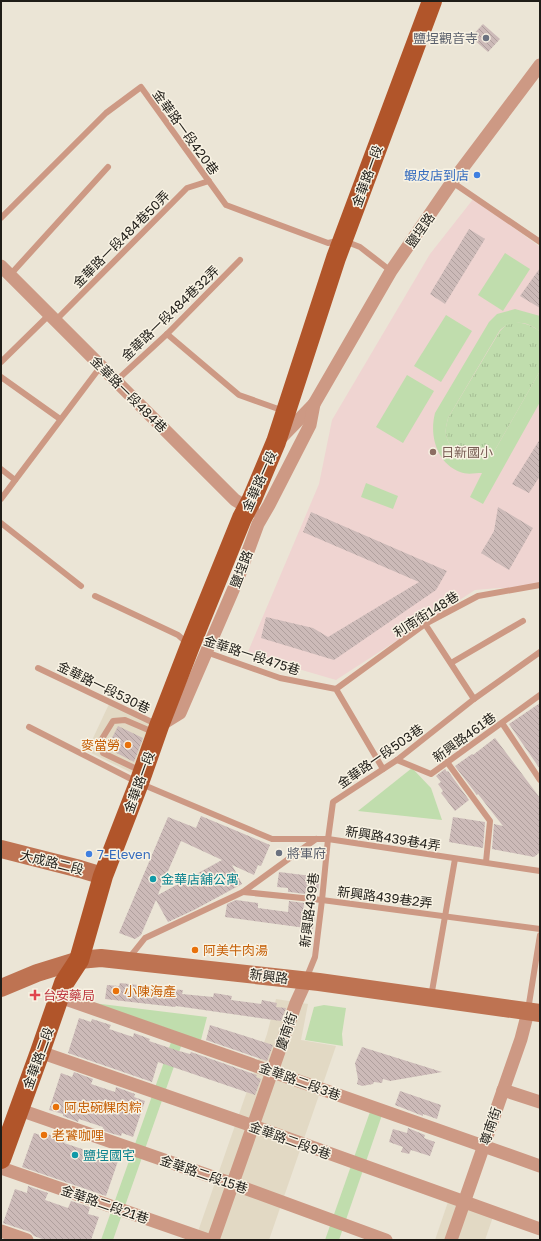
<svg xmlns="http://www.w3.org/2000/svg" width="541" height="1241" viewBox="0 0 541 1241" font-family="'Golos Text','Noto Sans TC',sans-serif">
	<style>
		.built { fill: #e2d9c4 }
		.education { fill: #efd4d1 }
		.grass { fill: url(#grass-tufts) }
		.park { fill: #c0ddad }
		.building { fill: url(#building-back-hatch); fill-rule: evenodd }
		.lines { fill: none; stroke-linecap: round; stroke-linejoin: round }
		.lane { stroke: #cd9984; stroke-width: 6 }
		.street { stroke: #cd9984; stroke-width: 13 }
		.secondary { stroke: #be7352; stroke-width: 18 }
		.primary { stroke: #b1552a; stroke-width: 20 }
		.worship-dot { fill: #6b7280; stroke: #f8f2e3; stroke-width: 1.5 }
		.shop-dot { fill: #3f7fe0; stroke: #f8f2e3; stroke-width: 1.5 }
		.education-dot { fill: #8d6e63; stroke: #f8f2e3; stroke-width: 1.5 }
		.food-dot { fill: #e8710a; stroke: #f8f2e3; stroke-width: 1.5 }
		.culture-dot { fill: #0f9aa8; stroke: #f8f2e3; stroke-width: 1.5 }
		.health-dot { fill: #e0444e; stroke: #f8f2e3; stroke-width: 1.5 }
		.labels { text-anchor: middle; stroke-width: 3; stroke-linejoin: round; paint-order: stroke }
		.worship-label { font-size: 13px; fill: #5b616d; stroke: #f8f2e3; text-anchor: end }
		.street-label { font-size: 13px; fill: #1f1d18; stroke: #f8f2e3 }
		.shop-label { font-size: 13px; fill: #366cbe; stroke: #f8f2e3; text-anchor: end }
		.education-label { font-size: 13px; fill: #785e54; stroke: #f8f2e3; text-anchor: start }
		.food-label { font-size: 13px; fill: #c56008; stroke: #f8f2e3; text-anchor: start }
		.culture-label { font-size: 13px; fill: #0d838f; stroke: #f8f2e3; text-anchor: start }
		.health-label { font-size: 13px; fill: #be3a42; stroke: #f8f2e3; text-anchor: start }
	</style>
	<defs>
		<pattern id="grass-tufts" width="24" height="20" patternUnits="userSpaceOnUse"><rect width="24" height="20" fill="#c0ddad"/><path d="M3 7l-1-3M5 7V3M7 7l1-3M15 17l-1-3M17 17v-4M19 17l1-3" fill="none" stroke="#a5bd94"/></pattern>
		<pattern id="building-back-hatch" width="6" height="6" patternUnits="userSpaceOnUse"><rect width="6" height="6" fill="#ccbab8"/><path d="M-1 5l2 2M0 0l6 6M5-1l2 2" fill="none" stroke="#af9f9d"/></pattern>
	</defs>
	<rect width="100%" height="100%" fill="#ebe5d6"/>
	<g class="built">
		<polygon points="109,704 157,726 138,776 87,751"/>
		<polygon points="276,999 308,1004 301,1040 336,1046 269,1240 195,1240 267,1034"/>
		<polygon points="449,1199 494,1214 485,1240 435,1240"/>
	</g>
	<polygon class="education" points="474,198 540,247 540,588 499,588 475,590 336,680 247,654 319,484 332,420 430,254"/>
	<path class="grass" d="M514,322c10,1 19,3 26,10v39l-45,79c-18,16 -45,8 -49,-16 -1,-5 1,-11 2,-16l52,-87 6,-6z"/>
	<g class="park">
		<polygon points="505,253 530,269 503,311 478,295"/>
		<path d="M515,309l25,7v16c-11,-11 -28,-13 -40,-2l-52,88c-1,5 -3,11 -2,16 4,24 31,32 49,16l45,-79v31l-57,102 -13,-7 12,-24c-7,0 -15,2 -22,-1 -23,-9 -31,-36 -25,-59l54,-91 8,-8z"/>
		<polygon points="446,315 472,331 441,382 414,366"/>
		<polygon points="407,375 434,391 403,443 376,427"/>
		<polygon points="366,483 398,496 393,509 361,497"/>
		<polygon points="412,768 431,788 442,820 358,811"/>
		<polygon points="93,1003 207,1017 201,1040 185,1035 113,1240 101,1240 175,1031"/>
		<polygon points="324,1005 346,1008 342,1034 343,1046 305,1040 314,1007"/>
		<polygon points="371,1109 383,1112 339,1240 325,1240"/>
	</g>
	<g class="building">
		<polygon points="483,24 500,39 488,52 471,37"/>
		<polygon points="469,229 485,239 445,304 430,294"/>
		<polygon points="540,268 540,308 520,296"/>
		<polygon points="540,439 540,476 529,493 512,484"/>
		<polygon points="498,507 533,528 509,570 481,553 494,531"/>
		<polygon points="311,512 447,571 436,590 334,660 261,638 266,617 313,628 328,637 419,582 303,532"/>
		<polygon points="540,703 540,769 509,724"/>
		<polygon points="118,726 143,738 134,762 107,748"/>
		<polygon points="495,738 540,798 540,849 539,853 534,857 492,849 494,824 503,826 478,794 477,795 455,766 472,754 473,755"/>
		<polygon points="445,769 447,772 448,771 469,800 455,811 441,793 443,791 438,784 441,782 436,776"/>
		<path d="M201,816l69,29 -9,21 -3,-1 -4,10 -22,-10 10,19 -48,26 -26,12 -12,-22 -15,35 -6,4 -16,-6 49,-116 28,11zM181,841l41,19 -64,35 1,-3z"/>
		<polygon points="453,817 485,822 483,848 449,842"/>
		<polygon points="279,872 320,877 318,891 306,889 305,894 290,892 288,892 288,888 277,887"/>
		<polygon points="236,900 258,903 258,908 288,912 289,901 304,903 303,914 315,915 313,929 225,917 227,904"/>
		<polygon points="120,983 138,985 137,989 168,992 168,989 183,990 182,994 213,997 214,993 232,996 231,1000 261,1004 262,1000 277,1003 276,1007 286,1008 281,1021 176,1006 175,1007 105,999 107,985 119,986"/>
		<polygon points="79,1018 91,1022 92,1019 111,1025 109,1029 133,1037 134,1033 150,1039 149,1041 179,1051 190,1054 191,1052 257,1075 256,1077 261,1079 255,1095 158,1062 152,1082 68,1053"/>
		<polygon points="210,1025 273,1045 267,1061 206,1040"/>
		<polygon points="362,1047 442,1072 390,1081 383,1079 382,1083 374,1082 373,1084 362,1086 357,1084 358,1079 355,1063"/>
		<polygon points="74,1072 93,1079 91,1084 115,1092 116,1087 135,1094 134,1097 145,1101 133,1137 122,1133 121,1136 110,1133 102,1130 103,1127 79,1119 78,1122 63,1116 63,1114 49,1110 61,1073 72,1077"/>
		<polygon points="400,1091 441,1105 437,1119 423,1114 423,1116 395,1105"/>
		<polygon points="408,1128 425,1135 424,1138 435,1142 430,1156 411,1150 409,1154 401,1152 403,1147 389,1142 393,1129 407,1133"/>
		<polygon points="34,1133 46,1137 47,1134 66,1140 64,1143 88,1151 89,1148 105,1153 104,1156 118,1161 106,1196 22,1167"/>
		<polygon points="28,1186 48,1193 45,1200 68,1208 71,1201 90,1207 88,1214 99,1217 91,1240 45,1240 34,1236 30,1232 3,1223 15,1189 27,1193"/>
	</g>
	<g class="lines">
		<g class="lane">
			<polyline points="452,182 540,242"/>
			<polyline points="1,218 106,113 141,87 226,205 328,243 342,240 360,247 391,271"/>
			<polyline points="10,275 108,167"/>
			<polyline points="55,321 187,188 209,181"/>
			<polyline points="167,334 239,395 284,411"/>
			<polyline points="1,362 49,315"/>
			<polyline points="1,377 60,419"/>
			<polyline points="116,381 167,334 240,260"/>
			<polyline points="1,469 15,480"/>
			<polyline points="1,499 101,366"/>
			<polyline points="1,523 81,586"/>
			<polyline points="95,596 178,635 187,643"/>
			<polyline points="425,624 474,699"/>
			<polyline points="206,652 280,678 336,689 383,769"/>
			<polyline points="451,663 523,621"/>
			<polyline points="38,668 156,724"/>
			<polyline points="336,689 425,624 478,596 540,585"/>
			<polyline points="502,723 540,780"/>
			<polyline points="29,727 139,783 272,839 328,839 333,802 397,760 474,699 540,652"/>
			<polyline points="397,760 431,774 540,695"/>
			<polyline points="447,762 490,821 486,862"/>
			<polyline points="141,771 103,753 100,742 113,721 125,720 153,732"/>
			<polyline points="243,892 322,900 540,929"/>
			<polyline points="129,958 145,938 243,892 316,839"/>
			<polyline points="306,979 315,957 322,900 328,839 540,871"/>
			<polyline points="431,997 455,859"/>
			<polyline points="528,1010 540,935"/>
		</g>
		<g class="street">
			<polyline points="1,266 235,500 253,511"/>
			<polyline points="279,440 314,404 391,271 452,182 540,65"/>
			<polyline points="159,726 180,713 237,581 258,524 269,505 310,425 314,404"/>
			<polyline points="60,997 540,1166"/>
			<polyline points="40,1052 253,1126 540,1229"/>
			<polyline points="503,1090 540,1102"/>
			<polyline points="20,1110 233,1184 386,1240"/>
			<polyline points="1,1168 208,1240"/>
			<polyline points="1,1231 27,1240"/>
			<polyline points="213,1240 296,1003 306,981"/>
			<polyline points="451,1240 521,1039 528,1012"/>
		</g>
		<g class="secondary">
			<polyline points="1,849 80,869 103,876"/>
			<polyline points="1,988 37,973 79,960 101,958 319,982 540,1013"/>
		</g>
		<polyline class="primary" points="1,1159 40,1052 64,983 79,960 103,876 139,783 159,726 190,646 242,518 252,499 276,442 336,258 432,1"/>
	</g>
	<g class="worship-dot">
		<circle cx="486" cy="38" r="4"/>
		<circle cx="279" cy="853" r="4"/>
	</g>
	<g class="shop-dot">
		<circle cx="477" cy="175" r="4"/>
		<circle cx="89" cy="854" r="4"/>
	</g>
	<circle class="education-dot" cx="433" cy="452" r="4"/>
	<g class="food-dot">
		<circle cx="128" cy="745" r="4"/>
		<circle cx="195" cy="950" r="4"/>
		<circle cx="116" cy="991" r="4"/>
		<circle cx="56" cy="1107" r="4"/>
		<circle cx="44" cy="1135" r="4"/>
	</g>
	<g class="culture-dot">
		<circle cx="153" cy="879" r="4"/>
		<circle cx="75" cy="1155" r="4"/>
	</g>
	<path class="health-dot" d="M33 989h4v4h4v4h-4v4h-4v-4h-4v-4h4z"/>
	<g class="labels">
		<g class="worship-label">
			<text x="478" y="43">鹽埕觀音寺</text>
			<text x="287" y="858" text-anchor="start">將軍府</text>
		</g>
		<g class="street-label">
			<text transform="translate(186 132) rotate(54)" y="5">金華路一段420巷</text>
			<text transform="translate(367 176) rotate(-70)" y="5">金華路一段</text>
			<text transform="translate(420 230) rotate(-55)" y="5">鹽埕路</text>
			<text transform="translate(121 239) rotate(-45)" y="5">金華路一段484巷50弄</text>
			<text transform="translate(170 313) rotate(-44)" y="5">金華路一段484巷32弄</text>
			<text transform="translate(129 394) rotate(45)" y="5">金華路一段484巷</text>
			<text transform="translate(259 481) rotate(-66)" y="5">金華路一段</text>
			<text transform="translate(241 569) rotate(-69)" y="5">鹽埕路</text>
			<text transform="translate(426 614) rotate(-32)" y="5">利南街148巷</text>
			<text transform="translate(252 655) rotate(18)" y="5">金華路一段475巷</text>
			<text transform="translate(104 687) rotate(26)" y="5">金華路一段530巷</text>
			<text transform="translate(464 737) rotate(-36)" y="5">新興路461巷</text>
			<text transform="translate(380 756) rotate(-35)" y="5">金華路一段503巷</text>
			<text transform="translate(139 782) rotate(-70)" y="5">金華路一段</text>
			<text transform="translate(393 838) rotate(9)" y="5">新興路439巷4弄</text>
			<text transform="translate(52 862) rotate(14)" y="5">大成路二段</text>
			<text transform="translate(385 897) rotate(7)" y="5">新興路439巷2弄</text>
			<text transform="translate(309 910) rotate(-83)" y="5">新興路439巷</text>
			<text transform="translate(269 976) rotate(7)" y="5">新興路</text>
			<text transform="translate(286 1031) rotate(-71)" y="5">慶南街</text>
			<text transform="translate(38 1058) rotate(-70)" y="5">金華路二段</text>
			<text transform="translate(300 1081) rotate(20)" y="5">金華路二段3巷</text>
			<text transform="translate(490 1126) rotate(-71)" y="5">尊南街</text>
			<text transform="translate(290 1140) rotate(20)" y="5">金華路二段9巷</text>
			<text transform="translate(204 1174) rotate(19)" y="5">金華路二段15巷</text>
			<text transform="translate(105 1204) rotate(19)" y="5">金華路二段21巷</text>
		</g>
		<g class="shop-label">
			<text x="469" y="180">蝦皮店到店</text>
			<text x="97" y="859" text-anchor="start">7-Eleven</text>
		</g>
		<g class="education-label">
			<text x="441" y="457">日新國小</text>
		</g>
		<g class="food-label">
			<text x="120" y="750" text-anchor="end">麥當勞</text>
			<text x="203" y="955">阿美牛肉湯</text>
			<text x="124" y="996">小陳海產</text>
			<text x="64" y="1112">阿忠碗粿肉粽</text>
			<text x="52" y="1140">老饕咖哩</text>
		</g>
		<g class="culture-label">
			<text x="161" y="884">金華店舖公寓</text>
			<text x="83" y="1160">鹽埕國宅</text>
		</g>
		<g class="health-label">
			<text x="43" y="1000">台安藥局</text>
		</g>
	</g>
	<rect width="541" height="1241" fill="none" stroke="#1f1d18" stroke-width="4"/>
</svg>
